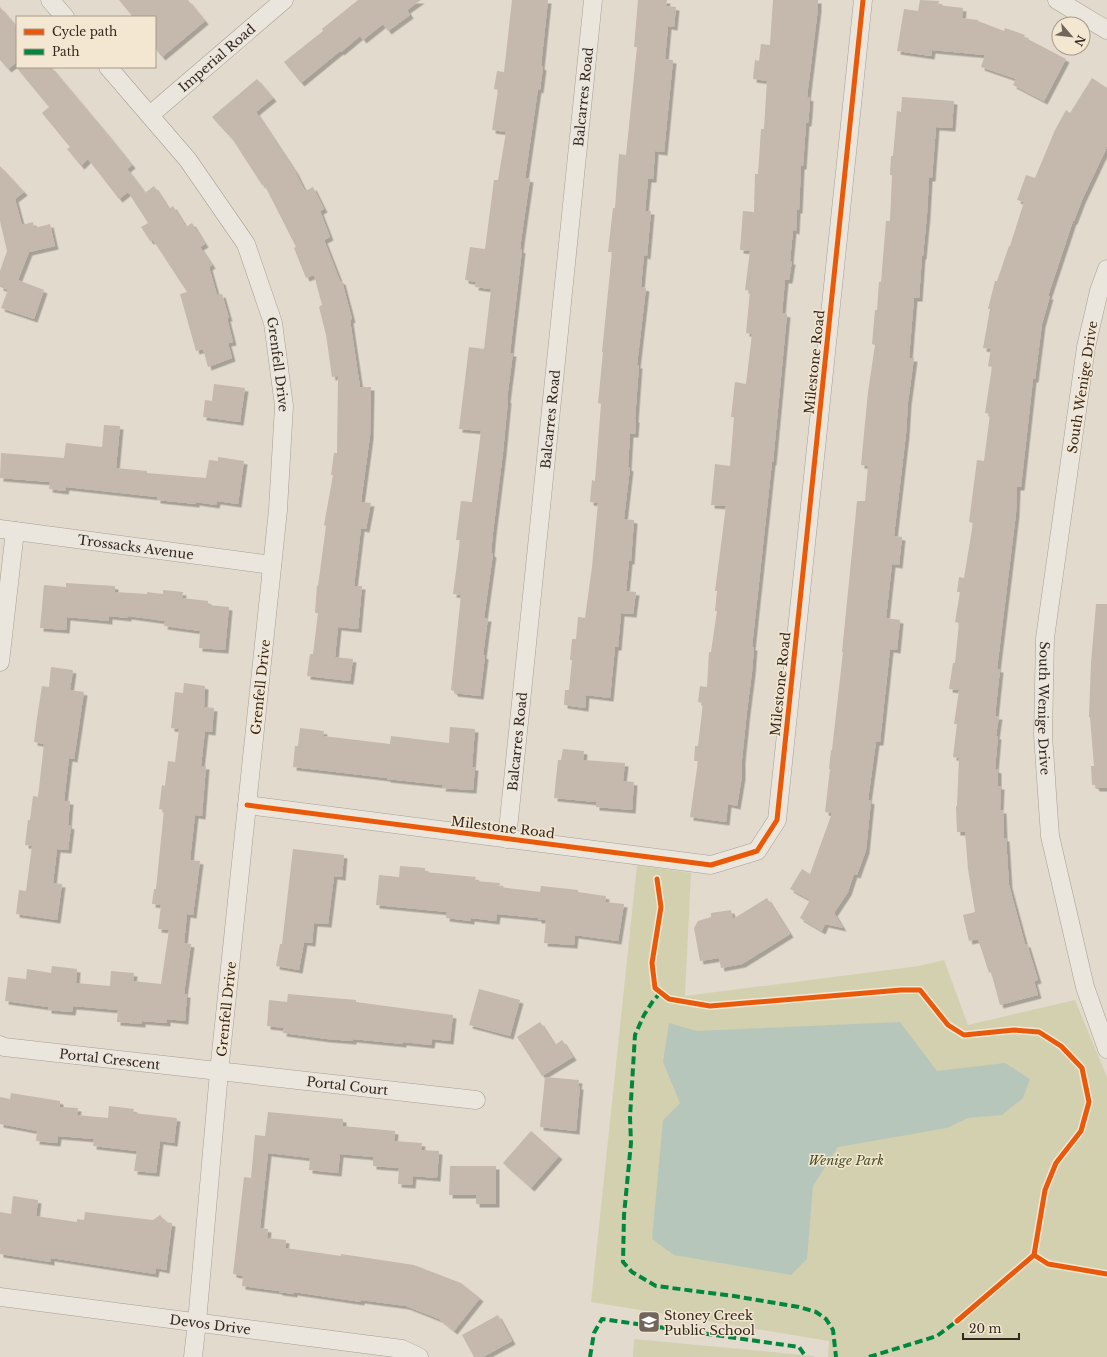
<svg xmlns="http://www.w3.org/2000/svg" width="1107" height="1357" viewBox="0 0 1107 1357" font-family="'Libre Baskerville',serif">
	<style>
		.green { fill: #d3d0af }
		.water { fill: #b7c6bb }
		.building { fill: #c5b8ad; filter: url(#shadow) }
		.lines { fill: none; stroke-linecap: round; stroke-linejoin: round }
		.minor-casing { stroke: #a79f95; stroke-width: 19 }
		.minor { stroke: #eae5dd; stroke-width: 18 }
		.quiet { stroke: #00873e; stroke-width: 4; stroke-dasharray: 8 4; stroke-linecap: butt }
		.cycleway-casing { stroke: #f3e7d2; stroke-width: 8 }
		.cycleway { stroke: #e8590c; stroke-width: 5 }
		.labels { text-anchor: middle; stroke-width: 3; stroke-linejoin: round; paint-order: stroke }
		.street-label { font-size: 13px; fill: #34271e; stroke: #f3e7d2 }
		.park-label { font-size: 13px; font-style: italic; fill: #484f26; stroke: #f3e7d2 }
		.poi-label { font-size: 13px; fill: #34271e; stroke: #f3e7d2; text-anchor: start }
	</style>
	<defs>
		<filter id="shadow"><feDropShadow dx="3.5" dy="3.5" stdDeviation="0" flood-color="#0004"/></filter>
	</defs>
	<rect width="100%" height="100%" fill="#e2dacc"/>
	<g class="green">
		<polygon points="637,865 691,873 685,996 919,966 944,960 968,1025 1075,1000 1107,1077 1107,1357 828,1357 829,1341 591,1302"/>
		<polygon points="634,1339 814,1356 814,1357 633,1357"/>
	</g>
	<polygon class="water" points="900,1022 937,1071 1005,1063 1030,1079 1023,1098 1002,1115 968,1118 947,1128 838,1147 813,1186 807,1259 791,1275 674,1255 652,1239 663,1120 680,1103 663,1062 669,1023 697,1031"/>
	<g class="building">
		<polygon points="119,0 188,0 205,21 162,57 155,48 155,17 133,17"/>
		<polygon points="358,0 421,0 407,10 410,15 388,31 383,24 363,40 360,36 341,52 340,51 301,83 284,62 323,31 322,29"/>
		<polygon points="512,0 548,0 541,66 543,67 540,90 538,89 525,178 530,179 522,234 520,249 522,250 510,353 513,353 507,399 508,400 503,452 493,532 491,553 493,554 484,618 488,618 483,655 485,656 480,696 454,693 454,691 451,690 461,595 453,594 460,540 456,540 461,501 472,502 481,431 459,429 469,347 484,349 491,289 475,287 476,282 465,280 470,247 485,249 494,180 498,180 506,132 492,130 498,90 494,89 497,71 504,72"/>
		<polygon points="638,0 667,0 666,6 676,7 674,27 668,26 665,59 673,60 664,152 655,151 653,179 648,179 645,211 651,211 647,256 644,255 641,287 646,288 637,365 639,365 635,419 636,419 635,434 630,434 628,467 630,468 624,519 634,520 631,561 629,561 626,591 636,592 633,614 621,613 618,647 615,647 610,698 586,695 585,708 564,705 565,690 569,690 572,660 570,660 572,639 576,639 578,617 585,618 592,567 598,503 590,502 592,480 595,481 601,404 598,403 603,352 602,352 612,252 608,252 613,208 615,208 619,154 626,155 637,47 634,47"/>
		<polygon points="773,0 818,0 818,8 807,97 810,98 809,113 808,123 806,123 803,166 801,166 799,210 797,210 796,231 793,230 790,261 792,261 789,280 785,280 782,313 787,314 773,462 772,462 752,647 754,647 752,672 747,711 742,759 742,776 737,806 728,804 726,822 690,817 698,761 694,761 695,746 698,746 703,703 698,702 700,686 707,687 709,652 711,652 717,611 715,611 717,591 715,591 726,506 711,505 715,464 730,466 734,417 731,417 735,382 746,384 752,334 746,333 750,291 745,290 750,251 740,250 743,211 754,212 755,174 758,174 761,129 764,129 767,81 753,79 755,60 759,61 761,44 770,45"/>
		<polygon points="920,0 939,1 938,5 963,8 962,18 978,20 978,21 1004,31 1005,28 1025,35 1024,37 1066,59 1044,101 1013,85 1016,79 981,67 985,55 932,50 931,56 897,51 904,9 918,11"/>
		<polygon points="0,7 17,27 17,62 8,69 0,60"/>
		<polygon points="16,67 51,67 108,135 132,165 127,169 145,193 154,186 169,209 173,206 186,227 192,223 205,244 200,247 212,265 209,267 217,295 222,294 229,318 227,318 233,342 228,343 232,358 208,367 203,349 196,351 180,294 187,292 153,240 150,241 141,227 148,223 128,192 119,199 88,159 81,166 67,149 70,147 42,113 49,107"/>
		<polygon points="1092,78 1107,88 1107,147 1082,200 1074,221 1073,221 1048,296 1050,296 1042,324 1035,379 1033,379 1021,487 1017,487 1016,513 997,669 1000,669 995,716 999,716 996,736 998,736 995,769 998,770 998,786 1001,786 1000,810 1003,810 1004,838 1006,838 1009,885 1025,944 1027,944 1038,980 1034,981 1038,995 1000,1005 991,972 989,973 978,939 969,941 963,915 975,912 968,869 965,832 957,832 956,806 957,806 959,758 953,757 957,724 954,724 959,690 949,689 953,663 955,663 959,623 955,622 960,592 957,592 959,577 964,578 973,523 969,522 977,460 984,461 990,414 985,413 992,367 988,366 991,349 983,348 990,309 988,309 995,281 997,281 1009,246 1010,246 1024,202 1017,200 1026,175 1035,178 1055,130 1066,110 1070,113"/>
		<polygon points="257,79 273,98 256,112 295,171 305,191 313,187 324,209 320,211 330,237 324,240 340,281 342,281 352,319 350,320 360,387 371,387 370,436 361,502 371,503 366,529 361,528 354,586 362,586 358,629 338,627 335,657 353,659 350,681 307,676 310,654 313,654 318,613 315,613 317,585 318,586 326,526 324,525 333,475 331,475 334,453 337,453 338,376 332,377 326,335 319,307 322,305 314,275 306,278 294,248 296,247 264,184 262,185 233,140 212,117"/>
		<polygon points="902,97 954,101 952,128 936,127 932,178 929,178 927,214 923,256 922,256 919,298 914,298 909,358 914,358 908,402 906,434 894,536 902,537 899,565 892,564 886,618 900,620 897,650 890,649 880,742 876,742 868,800 871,801 866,850 857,875 854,874 848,892 834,913 843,928 825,924 822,931 800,918 810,900 790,889 802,869 810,874 832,813 825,812 830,769 829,769 831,750 832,750 843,652 842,652 857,501 865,501 868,466 861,465 868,392 875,345 872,344 875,310 877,310 879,282 881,282 886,221 890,221 892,175 890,175 891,156 893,156 897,111 901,112"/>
		<polygon points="0,166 24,192 15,199 22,225 33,222 34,228 50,224 55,246 29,252 18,280 44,290 34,319 1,308 8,290 0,287 0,271 7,251 0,221"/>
		<polygon points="214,384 245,388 240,422 203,417 205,400 212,401"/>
		<polygon points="104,425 120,426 116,468 147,471 147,473 206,478 209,460 218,461 218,457 244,461 238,504 217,501 216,505 196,502 196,504 157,500 157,497 66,487 65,491 49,489 50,482 0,478 1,453 64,458 66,443 102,447"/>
		<polygon points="66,583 115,586 115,592 147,594 147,592 163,594 163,590 183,592 182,598 208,601 208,605 229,607 225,650 199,648 200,631 164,626 165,621 128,616 128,618 109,616 109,621 67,617 66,630 40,628 44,585 66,587"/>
		<polygon points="1096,604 1107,604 1107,788 1096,788 1095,785 1092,785 1091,766 1094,766 1090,717 1089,717 1091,663"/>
		<polygon points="51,667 73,670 70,690 84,692 74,759 69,758 64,801 70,801 68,825 71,826 68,850 57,849 53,883 62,884 57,920 16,914 19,890 26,891 32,846 25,845 28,820 30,820 33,796 38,797 44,744 34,742 37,718 42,686 49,687"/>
		<polygon points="184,683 205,686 204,707 214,708 212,732 205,731 201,766 206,766 202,816 195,815 190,860 200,861 193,915 187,914 184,943 191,944 184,994 187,994 185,1021 167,1019 167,1023 142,1021 142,1024 117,1022 118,1010 73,1006 72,1012 48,1010 48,1007 5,1001 8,977 26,979 27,969 51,973 52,966 77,969 76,983 110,986 111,971 134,973 133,981 161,984 169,930 158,929 161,905 152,904 154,889 156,889 164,810 159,809 162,785 165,786 168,761 175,762 179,729 171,728 175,692 183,693"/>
		<polygon points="450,727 475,729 472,767 475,767 473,790 442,788 443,785 387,779 387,778 293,767 295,746 298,746 300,728 324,731 323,736 390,744 391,736 449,743"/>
		<polygon points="563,749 584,751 583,760 625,763 623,781 634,782 632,810 596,807 596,802 554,798 558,760 561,760"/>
		<polygon points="293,849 344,855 342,877 334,876 328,924 314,923 312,943 304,942 299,970 276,966 280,944 282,944"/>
		<polygon points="400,866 425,868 425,872 476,877 475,881 500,883 499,887 540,892 541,886 578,890 578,892 606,896 605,902 624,904 618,941 575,935 574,945 544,943 546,920 538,920 538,918 497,914 496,921 471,918 471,921 446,918 447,912 376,905 379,875 399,877"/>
		<polygon points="767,898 790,934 742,964 721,968 719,958 700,961 694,928 698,921 711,917 711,913 731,910 733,919"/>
		<polygon points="479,989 520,1000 510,1036 469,1025"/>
		<polygon points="288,994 356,1000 356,1002 453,1015 450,1041 432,1039 431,1045 403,1042 403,1044 353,1039 353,1041 327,1039 283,1033 284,1028 267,1026 269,1000 287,1002"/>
		<polygon points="540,1022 555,1045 562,1040 573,1057 542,1076 517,1037"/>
		<polygon points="545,1077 579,1080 578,1086 580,1086 576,1131 540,1127"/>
		<polygon points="11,1093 60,1101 60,1107 78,1108 77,1115 108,1118 109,1106 134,1109 133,1113 177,1118 174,1143 160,1141 156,1173 134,1171 137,1151 93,1146 94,1139 58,1136 57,1143 36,1141 37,1131 0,1124 0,1097 10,1099"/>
		<polygon points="268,1112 343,1119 343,1126 395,1131 394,1141 422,1143 421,1150 439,1151 437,1178 413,1176 412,1185 398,1184 399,1168 373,1166 373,1157 340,1154 338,1173 309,1170 310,1158 268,1153 260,1228 268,1229 267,1238 286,1240 285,1248 341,1256 341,1254 414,1265 461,1283 480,1298 454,1331 439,1319 406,1306 361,1300 361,1302 294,1292 294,1294 279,1292 279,1291 242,1286 243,1276 233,1274 244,1177 251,1178 255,1135 265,1136"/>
		<polygon points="531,1131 559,1156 531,1188 503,1163"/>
		<polygon points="450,1166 496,1166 496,1204 476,1204 476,1195 449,1195"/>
		<polygon points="13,1196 38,1200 36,1216 77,1222 77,1219 84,1220 85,1212 153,1220 160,1215 166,1222 172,1223 166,1270 156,1268 155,1274 51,1258 51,1262 0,1254 0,1212 11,1214"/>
		<polygon points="498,1315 512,1341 483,1357 474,1357 462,1335"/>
	</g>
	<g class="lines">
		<g class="minor-casing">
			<g id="minor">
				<polyline points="50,0 65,17"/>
				<polyline points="1057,0 1107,30"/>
				<path id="s1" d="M108,67l80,93 58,84 27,79 11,83 -6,104 -59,562 -22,250 -4,35"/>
				<path id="s2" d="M150,115l134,-115"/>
				<path id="s3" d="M1107,269l-8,22 -13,56 -41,291 -2,97 7,101 35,151 22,62"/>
				<path id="s4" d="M0,529l272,36"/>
				<polyline points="0,662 15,531"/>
				<polyline points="247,805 711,865 757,851 777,820 863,0"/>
				<path id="s5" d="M507,839l86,-839"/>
				<path id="s6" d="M0,1045l4,2 472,53"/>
				<path id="s7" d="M0,1297l402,52 17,8"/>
			</g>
		</g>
		<use href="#minor" class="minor"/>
		<g class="quiet">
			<polyline points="661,992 653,1001 644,1015 635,1035 630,1117 631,1143 624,1215 623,1262 632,1272 656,1286 734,1296 799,1307 816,1312 826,1319 833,1330 836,1357"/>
			<polyline points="590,1357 594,1333 602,1319 799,1347 806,1357"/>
			<polyline points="869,1357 937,1336 957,1321"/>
		</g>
		<g class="cycleway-casing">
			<g id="cycleway">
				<polyline points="247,805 711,865 757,851 777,820 863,0"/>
				<polyline points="657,879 661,907 652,963 655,988 669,999 710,1006 901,990 920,990 948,1025 964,1035 1014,1030 1039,1032 1061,1046 1082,1068 1089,1102 1081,1131 1056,1163 1045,1190 1034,1255 957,1321"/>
				<polyline points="1034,1255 1048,1264 1107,1274"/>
			</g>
		</g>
		<use href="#cycleway" class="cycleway"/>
	</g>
	<defs>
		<g id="school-square" transform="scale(1.15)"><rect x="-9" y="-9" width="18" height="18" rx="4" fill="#71665b" stroke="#f3e7d2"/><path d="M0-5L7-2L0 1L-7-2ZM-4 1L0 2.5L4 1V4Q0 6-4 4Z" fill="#fff"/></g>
	</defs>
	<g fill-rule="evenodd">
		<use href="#school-square" x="649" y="1322"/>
	</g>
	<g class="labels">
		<g class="street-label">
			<text dy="5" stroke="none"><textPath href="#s2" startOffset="88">Imperial Road</textPath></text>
			<text dy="5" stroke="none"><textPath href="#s5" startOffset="746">Balcarres Road</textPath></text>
			<text transform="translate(814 362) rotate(-84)" y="5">Milestone Road</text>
			<text dy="5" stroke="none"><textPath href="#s1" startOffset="350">Grenfell Drive</textPath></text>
			<text transform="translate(1082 387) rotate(-81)" y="5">South Wenige Drive</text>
			<text dy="5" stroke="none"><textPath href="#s5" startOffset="422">Balcarres Road</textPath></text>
			<text dy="5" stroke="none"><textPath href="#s4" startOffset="137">Trossacks Avenue</textPath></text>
			<text transform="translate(780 684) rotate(-84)" y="5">Milestone Road</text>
			<text transform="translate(260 687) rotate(-84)" y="5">Grenfell Drive</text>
			<text dy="5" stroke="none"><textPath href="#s3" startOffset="445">South Wenige Drive</textPath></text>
			<text dy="5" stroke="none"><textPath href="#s5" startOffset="98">Balcarres Road</textPath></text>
			<text transform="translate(503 827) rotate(7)" y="5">Milestone Road</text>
			<text transform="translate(226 1009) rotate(-84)" y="5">Grenfell Drive</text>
			<text dy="5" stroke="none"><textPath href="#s6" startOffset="111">Portal Crescent</textPath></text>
			<text dy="5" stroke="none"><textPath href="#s6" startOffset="350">Portal Court</textPath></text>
			<text dy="5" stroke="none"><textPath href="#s7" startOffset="212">Devos Drive</textPath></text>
		</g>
		<g class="park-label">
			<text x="846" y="1165">Wenige Park</text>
		</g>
		<g class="poi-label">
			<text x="664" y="1320">Stoney Creek<tspan x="664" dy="15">Public School</tspan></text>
		</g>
	</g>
	<rect x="16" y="16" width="140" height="52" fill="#f3e7d2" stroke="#a79a8a"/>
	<rect x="24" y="29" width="20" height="6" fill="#e8590c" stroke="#a79a8a"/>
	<text x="52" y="36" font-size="12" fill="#34271e">Cycle path</text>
	<rect x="24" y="49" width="20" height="6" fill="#00873e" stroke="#a79a8a"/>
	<text x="52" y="56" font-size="12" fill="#34271e">Path</text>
	<g transform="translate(1071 36) rotate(118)"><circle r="19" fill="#f3e7d2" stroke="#a79a8a"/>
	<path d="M0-3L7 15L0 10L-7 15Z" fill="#71665b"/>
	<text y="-6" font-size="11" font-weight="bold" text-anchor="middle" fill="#34271e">N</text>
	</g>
	<path d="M963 1333v6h56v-6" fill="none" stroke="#34271e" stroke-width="2"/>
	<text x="969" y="1333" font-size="12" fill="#34271e" stroke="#f3e7d2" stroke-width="3" paint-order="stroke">20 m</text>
</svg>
